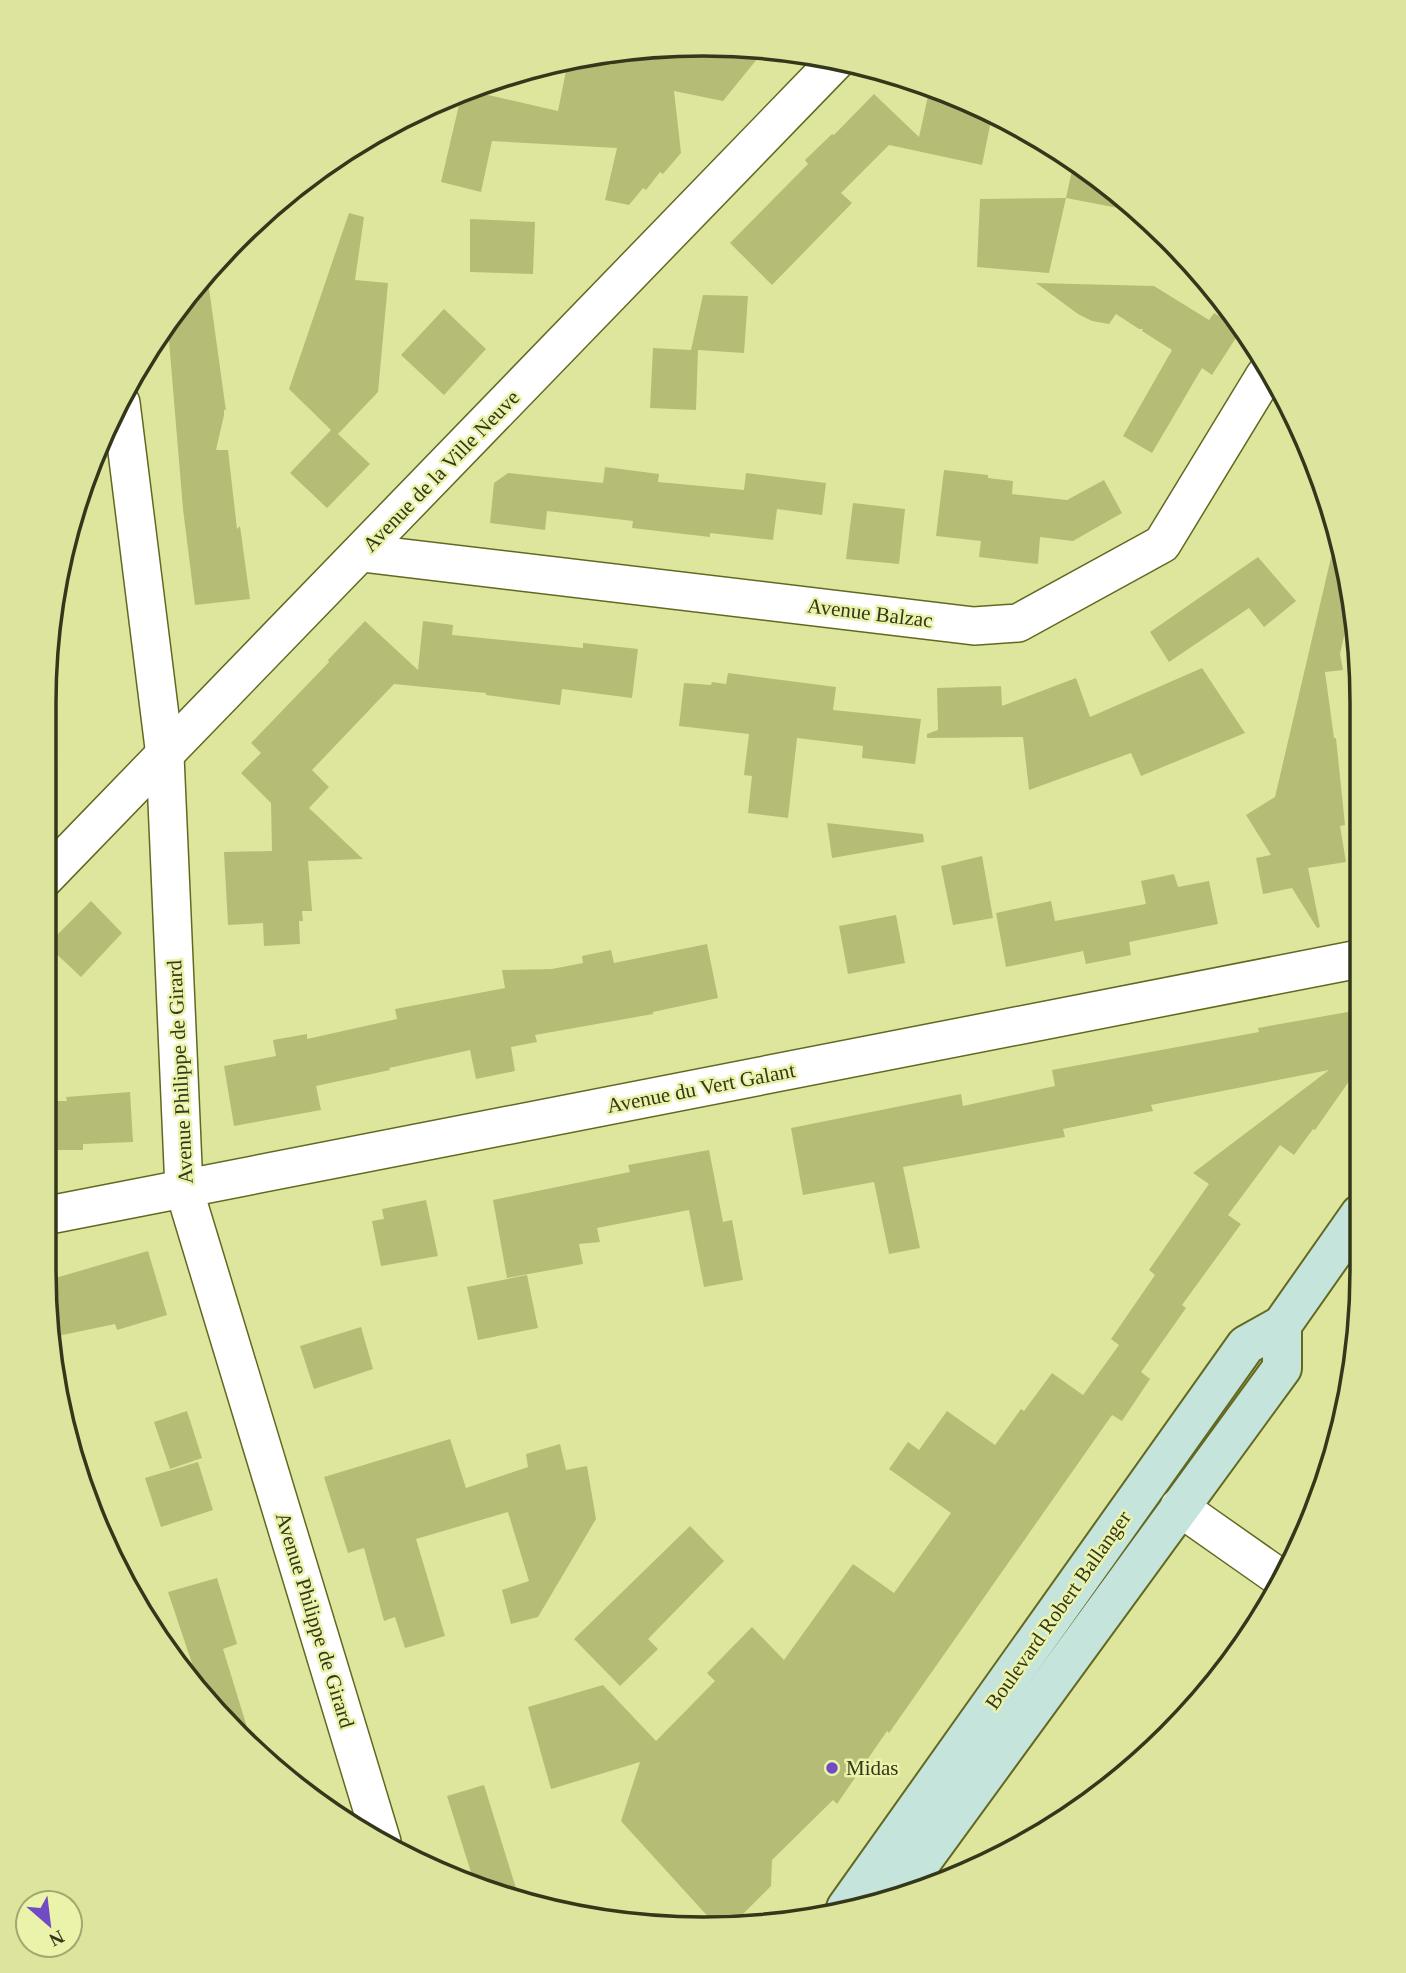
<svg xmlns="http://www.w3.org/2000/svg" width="1406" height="1973" viewBox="0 0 1406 1973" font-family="'Times New Roman',serif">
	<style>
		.building { fill: #b5bc75 }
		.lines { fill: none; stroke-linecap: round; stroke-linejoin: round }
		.minor-casing { stroke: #636821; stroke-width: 40 }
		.secondary-casing { stroke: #636821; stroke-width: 42 }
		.minor { stroke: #fff; stroke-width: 37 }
		.secondary { stroke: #c5e4dc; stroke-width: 38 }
		.poi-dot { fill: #714bc4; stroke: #ebf3aa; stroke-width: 2.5 }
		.labels { text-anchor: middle; stroke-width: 5; stroke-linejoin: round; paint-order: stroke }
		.street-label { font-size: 21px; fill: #343719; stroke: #ebf3aa }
		.poi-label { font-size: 21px; fill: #343719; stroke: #ebf3aa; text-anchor: start }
		.rim { fill: none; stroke: #343719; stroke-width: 3.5 }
	</style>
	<rect width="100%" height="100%" fill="#dee69d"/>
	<g class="building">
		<polygon points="747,45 766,48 723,101 674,91 681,153 663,174 660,172 646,190 643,188 629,205 605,200 617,148 492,141 481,192 441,182 462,92 466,90 558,111 568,61 578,58 612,65 616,50 617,49"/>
		<polygon points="930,87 993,111 982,165 889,145 841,193 852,203 772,285 730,243 808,164 805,160 832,134 834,135 874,94 919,137"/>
		<polygon points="1074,161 1105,180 1139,212 1066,198"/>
		<polygon points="1066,198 1049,273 977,267 980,199"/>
		<polygon points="349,213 364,217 355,280 388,283 378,392 338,434 370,464 327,508 290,473 331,430 289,389"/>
		<polygon points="470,219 535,222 533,274 470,272"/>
		<polygon points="208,281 226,411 224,409 224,415 216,450 228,450 237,529 240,526 250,599 195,605 183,509 168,329"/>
		<polygon points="1036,283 1154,286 1209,320 1214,313 1235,326 1239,333 1212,375 1202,368 1152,453 1123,436 1172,350 1142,331 1143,329 1139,329 1116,314 1109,324 1092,321 1078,314"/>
		<polygon points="703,295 748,296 744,353 698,350 696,410 650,408 653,348 691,350"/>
		<polygon points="444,309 486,349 444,395 401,355"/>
		<polygon points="605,467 659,474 658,482 744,490 746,473 826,483 822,515 777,509 773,540 710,533 710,537 632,528 633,521 547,511 545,530 490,523 494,483 508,473 603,483"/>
		<polygon points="944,470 988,475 988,478 1013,481 1012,494 1067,500 1104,480 1122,513 1073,541 1040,537 1038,564 979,557 981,541 936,536"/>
		<polygon points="853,503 905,509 899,564 846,559"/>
		<polygon points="1333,549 1339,550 1352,600 1340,654 1343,670 1325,672 1334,738 1336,738 1345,825 1340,826 1346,862 1308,868 1320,927 1317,928 1292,888 1263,894 1256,858 1271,855 1246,815 1275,797"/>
		<polygon points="1258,557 1296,601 1264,627 1249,608 1169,662 1150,632"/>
		<polygon points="365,621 418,670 423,621 453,625 452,635 583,648 583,643 638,649 632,698 562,689 560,705 486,695 486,693 394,684 312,770 329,787 309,808 363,859 308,861 312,911 302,911 303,921 299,921 300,944 264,946 263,923 228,925 224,852 272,851 271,803 241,773 261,753 251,743 329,662 328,660"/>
		<polygon points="1202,668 1245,733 1141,776 1131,753 1029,790 1023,737 927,738 927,734 938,730 937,688 1001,686 1002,706 1076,678 1090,717"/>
		<polygon points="728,673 836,687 833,710 921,719 915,764 862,758 863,746 797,738 788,818 748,813 752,776 744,775 749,734 679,726 684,683 711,685 712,682 726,684"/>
		<polygon points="827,823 923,834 924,842 832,858"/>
		<polygon points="982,856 993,918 953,925 941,866"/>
		<polygon points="1174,874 1178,887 1209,881 1218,924 1129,942 1131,955 1086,964 1083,951 1006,967 996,913 1051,901 1055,921 1146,904 1141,881"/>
		<polygon points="91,901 122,933 81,977 47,945"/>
		<polygon points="896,915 905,963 848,974 839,926"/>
		<polygon points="707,944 718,998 653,1012 653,1014 535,1035 537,1042 511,1047 515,1071 476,1079 470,1050 389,1068 390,1070 316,1086 321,1110 234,1126 224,1066 276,1056 273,1040 307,1034 307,1039 397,1019 395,1009 505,988 502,970 552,969 583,963 582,956 611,950 614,963"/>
		<polygon points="1359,1010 1359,1067 1315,1130 1313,1129 1294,1155 1280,1145 1228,1215 1241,1224 1182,1305 1186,1308 1141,1372 1150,1379 1122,1421 1112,1415 889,1733 887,1731 837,1804 833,1800 772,1860 771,1886 735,1922 712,1921 621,1821 640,1762 551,1789 528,1707 603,1685 656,1741 715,1681 707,1673 752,1627 784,1660 853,1564 894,1593 951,1513 889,1469 908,1442 919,1450 947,1411 995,1445 1021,1409 1024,1411 1052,1373 1083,1395 1119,1345 1111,1339 1155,1275 1149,1270 1209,1184 1193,1173 1329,1070 1151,1105 1153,1111 1063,1129 1065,1137 903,1167 920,1248 889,1254 874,1182 803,1195 791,1128 961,1094 963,1106 1055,1086 1052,1070 1259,1032 1258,1028"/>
		<polygon points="130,1092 133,1142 83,1144 83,1150 44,1150 44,1118 47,1118 47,1101 67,1101 66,1097"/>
		<polygon points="709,1150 723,1222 732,1220 743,1280 704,1287 689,1210 597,1228 600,1242 579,1244 583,1264 507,1278 493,1200 630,1172 628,1165"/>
		<polygon points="426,1200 438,1256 381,1266 372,1221 384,1219 382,1209"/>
		<polygon points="148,1251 167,1315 117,1330 115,1324 53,1337 45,1281"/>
		<polygon points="527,1275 538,1328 478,1340 467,1287"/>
		<polygon points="361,1327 373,1369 314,1389 300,1346"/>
		<polygon points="187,1411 202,1458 170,1469 154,1422"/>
		<polygon points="450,1439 466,1488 528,1467 526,1454 560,1444 566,1470 587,1466 596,1519 538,1617 511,1624 502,1590 529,1581 508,1512 416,1539 445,1636 405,1648 395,1617 384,1621 364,1548 348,1553 324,1477"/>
		<polygon points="198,1462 213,1510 161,1527 145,1478"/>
		<polygon points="690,1526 724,1561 648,1639 658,1649 620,1686 574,1639"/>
		<polygon points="217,1578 237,1644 223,1649 254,1750 200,1687 168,1592"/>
		<polygon points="484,1785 519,1898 474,1882 447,1796"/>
	</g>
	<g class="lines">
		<g class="minor-casing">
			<g id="minor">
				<polyline points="121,403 165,756 184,1189 382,1842"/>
				<polyline points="362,553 974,626 1018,623 1162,544 1265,375"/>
				<polyline points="44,879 837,60"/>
				<polyline points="44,1216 1359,959"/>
				<polyline points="1179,1507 1283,1580"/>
			</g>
		</g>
		<g class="secondary-casing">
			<g id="secondary">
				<polyline points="898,1894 1282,1368 1282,1325"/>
				<polyline points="846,1908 1246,1345 1282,1325 1360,1214"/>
			</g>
		</g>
		<use href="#minor" class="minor"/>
		<use href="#secondary" class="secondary"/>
	</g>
	<circle class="poi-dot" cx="832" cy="1768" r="7"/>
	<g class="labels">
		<g class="street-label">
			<text transform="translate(441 471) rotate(-46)" y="7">Avenue de la Ville Neuve</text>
			<text transform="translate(870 613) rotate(7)" y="7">Avenue Balzac</text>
			<text transform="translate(180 1072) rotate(-93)" y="7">Avenue Philippe de Girard</text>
			<text transform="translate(701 1088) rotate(-11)" y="7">Avenue du Vert Galant</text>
			<text transform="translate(1058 1610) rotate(-55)" y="7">Boulevard Robert Ballanger</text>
			<text transform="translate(315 1620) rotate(73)" y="7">Avenue Philippe de Girard</text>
		</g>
		<g class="poi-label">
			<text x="846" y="1775">Midas</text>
		</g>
	</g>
	<path d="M0 0H1406V1973H0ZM703 56H703A647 647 0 0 1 1350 703V1270A647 647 0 0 1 703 1917H703A647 647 0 0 1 56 1270V703A647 647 0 0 1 703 56Z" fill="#dce49e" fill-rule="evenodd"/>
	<path class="rim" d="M703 56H703A647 647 0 0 1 1350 703V1270A647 647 0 0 1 703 1917H703A647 647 0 0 1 56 1270V703A647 647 0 0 1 703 56Z"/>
	<g transform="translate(49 1924) rotate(152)"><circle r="33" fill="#ebf3aa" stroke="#a2a870" stroke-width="2"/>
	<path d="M0-5L12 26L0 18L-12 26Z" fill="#714bc4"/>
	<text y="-10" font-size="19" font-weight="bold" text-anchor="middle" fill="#343719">N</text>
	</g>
</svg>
